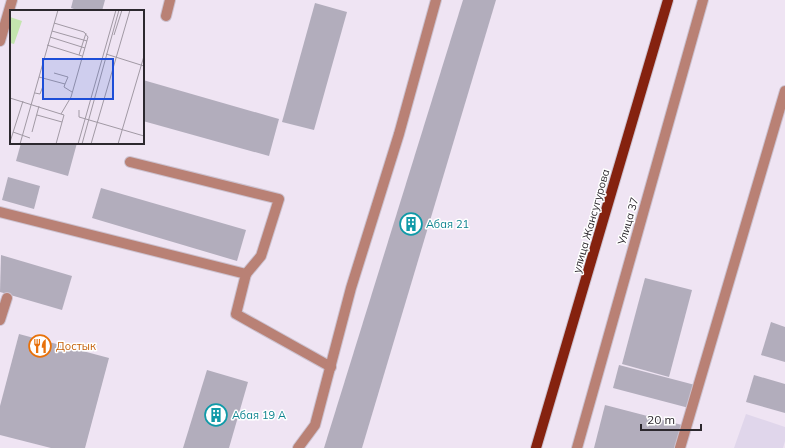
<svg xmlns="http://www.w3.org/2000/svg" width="785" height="448" viewBox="0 0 785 448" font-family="Mulish,sans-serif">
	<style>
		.education { fill: #e0d6eb }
		.building { fill: #b2adbc }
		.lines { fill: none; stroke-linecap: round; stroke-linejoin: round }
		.minor-casing { stroke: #ccc2d0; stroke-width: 12 }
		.major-casing { stroke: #ccc2d0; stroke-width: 12 }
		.minor { stroke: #b98175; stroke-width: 10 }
		.major { stroke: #85220f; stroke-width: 10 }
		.labels { text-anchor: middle; stroke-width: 3; stroke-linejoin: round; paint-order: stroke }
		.street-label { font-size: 11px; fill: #2c282e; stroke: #fff }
		.culture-label { font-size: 11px; fill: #0d838f; stroke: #fff; text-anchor: start }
		.food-label { font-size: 11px; fill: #c56008; stroke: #fff; text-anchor: start }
		.inset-road { fill: none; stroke: #a199a4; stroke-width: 1 }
		.view { fill: #1d4ed8; fill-opacity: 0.15; stroke: #1d4ed8; stroke-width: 2 }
		.inset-edge { fill: none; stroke: #2c282e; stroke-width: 2 }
	</style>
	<rect width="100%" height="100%" fill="#efe4f3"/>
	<polygon class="education" points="746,414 785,427 785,441 783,448 734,448"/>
	<g class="building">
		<polygon points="73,0 105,0 102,11 80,11 71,8"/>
		<polygon points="463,0 496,0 362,448 324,448"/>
		<polygon points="315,3 347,12 314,130 282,122"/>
		<polygon points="143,80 279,119 269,156 143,121"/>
		<polygon points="21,143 77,143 68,176 16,161"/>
		<polygon points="8,177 40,186 34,209 2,200"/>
		<polygon points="101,188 246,230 237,261 92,218"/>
		<polygon points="1,255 72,276 62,310 0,292"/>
		<polygon points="645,278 692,290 669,377 622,364"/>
		<polygon points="771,322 785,327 785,362 761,355"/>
		<polygon points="19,334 109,358 85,448 51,448 0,435 0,406"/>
		<polygon points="619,365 695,385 689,408 613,388"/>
		<polygon points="207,370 248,382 229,448 183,448"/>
		<polygon points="754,375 785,384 785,413 746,402"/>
		<polygon points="605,405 682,425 676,448 594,448"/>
	</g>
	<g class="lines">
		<g class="minor-casing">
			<g id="minor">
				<polyline points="166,16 170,0"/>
				<polyline points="0,41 12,0"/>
				<polyline points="130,162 279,199 261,256 246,274"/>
				<polyline points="0,212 246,274 236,314 331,367"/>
				<polyline points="0,320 7,298"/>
				<polyline points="298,448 315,425 351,288 399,134 436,0"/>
				<polyline points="577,448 703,0"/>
				<polyline points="680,448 785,91"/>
			</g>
		</g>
		<g class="major-casing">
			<polyline id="major" points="536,448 668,0"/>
		</g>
		<use href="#minor" class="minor"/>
		<use href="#major" class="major"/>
	</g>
	<defs>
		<g id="building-ring" transform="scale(1.15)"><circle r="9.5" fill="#fff" stroke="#0f9aa8" stroke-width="1.5"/><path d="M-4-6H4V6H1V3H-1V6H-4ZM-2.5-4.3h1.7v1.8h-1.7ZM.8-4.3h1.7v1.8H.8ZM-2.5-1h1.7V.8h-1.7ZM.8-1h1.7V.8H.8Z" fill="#0f9aa8"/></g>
		<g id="restaurant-ring" transform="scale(1.15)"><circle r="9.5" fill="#fff" stroke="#e8710a" stroke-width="1.5"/><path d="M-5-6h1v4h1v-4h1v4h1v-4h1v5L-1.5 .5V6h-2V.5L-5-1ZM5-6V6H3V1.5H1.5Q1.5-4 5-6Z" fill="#e8710a"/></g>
	</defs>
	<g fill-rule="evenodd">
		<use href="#building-ring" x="411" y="224"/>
		<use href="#restaurant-ring" x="40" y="346"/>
		<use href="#building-ring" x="216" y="415"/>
	</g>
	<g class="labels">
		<g class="street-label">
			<text transform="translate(591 221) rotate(-74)" y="4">улица Жансугурова</text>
			<text transform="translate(628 221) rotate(-74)" y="4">Улица 37</text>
		</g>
		<g class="culture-label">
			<text x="426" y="228">Абая 21</text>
			<text x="232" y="419">Абая 19 А</text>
		</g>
		<g class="food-label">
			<text x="56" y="350">Достык</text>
		</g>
	</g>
	<g transform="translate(10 10)">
		<rect width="134" height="134" fill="#efe4f3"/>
		<path d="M0,7l12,4 -8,23 -4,-1z" fill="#c3e5ae"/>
		<path class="inset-road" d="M44,13l30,9 4,5 -17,60 -10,17M42,21l35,10M104,25l8,-25M40,27l35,11M37,35l35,11M96,44l38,12M69,45l7,-22M44,63l14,4 -3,7M29,67l26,7 -1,3 8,5M25,83l5,1 3,-8M0,88l54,17 -8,29M69,100v7l65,19M27,105l25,7M3,122l17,6M22,122l7,-26M0,132l13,-41M10,134l38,-134M68,134l38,-134M72,134l37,-134M81,134l39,-134M108,134l26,-88"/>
		<path class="view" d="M33,49h70v40h-70z"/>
		<rect width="134" height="134" class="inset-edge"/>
	</g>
	<path d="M641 424v6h60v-6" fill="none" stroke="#2c282e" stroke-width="2"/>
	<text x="647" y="424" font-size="12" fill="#2c282e" stroke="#ffffff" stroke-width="3" paint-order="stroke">20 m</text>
</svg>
